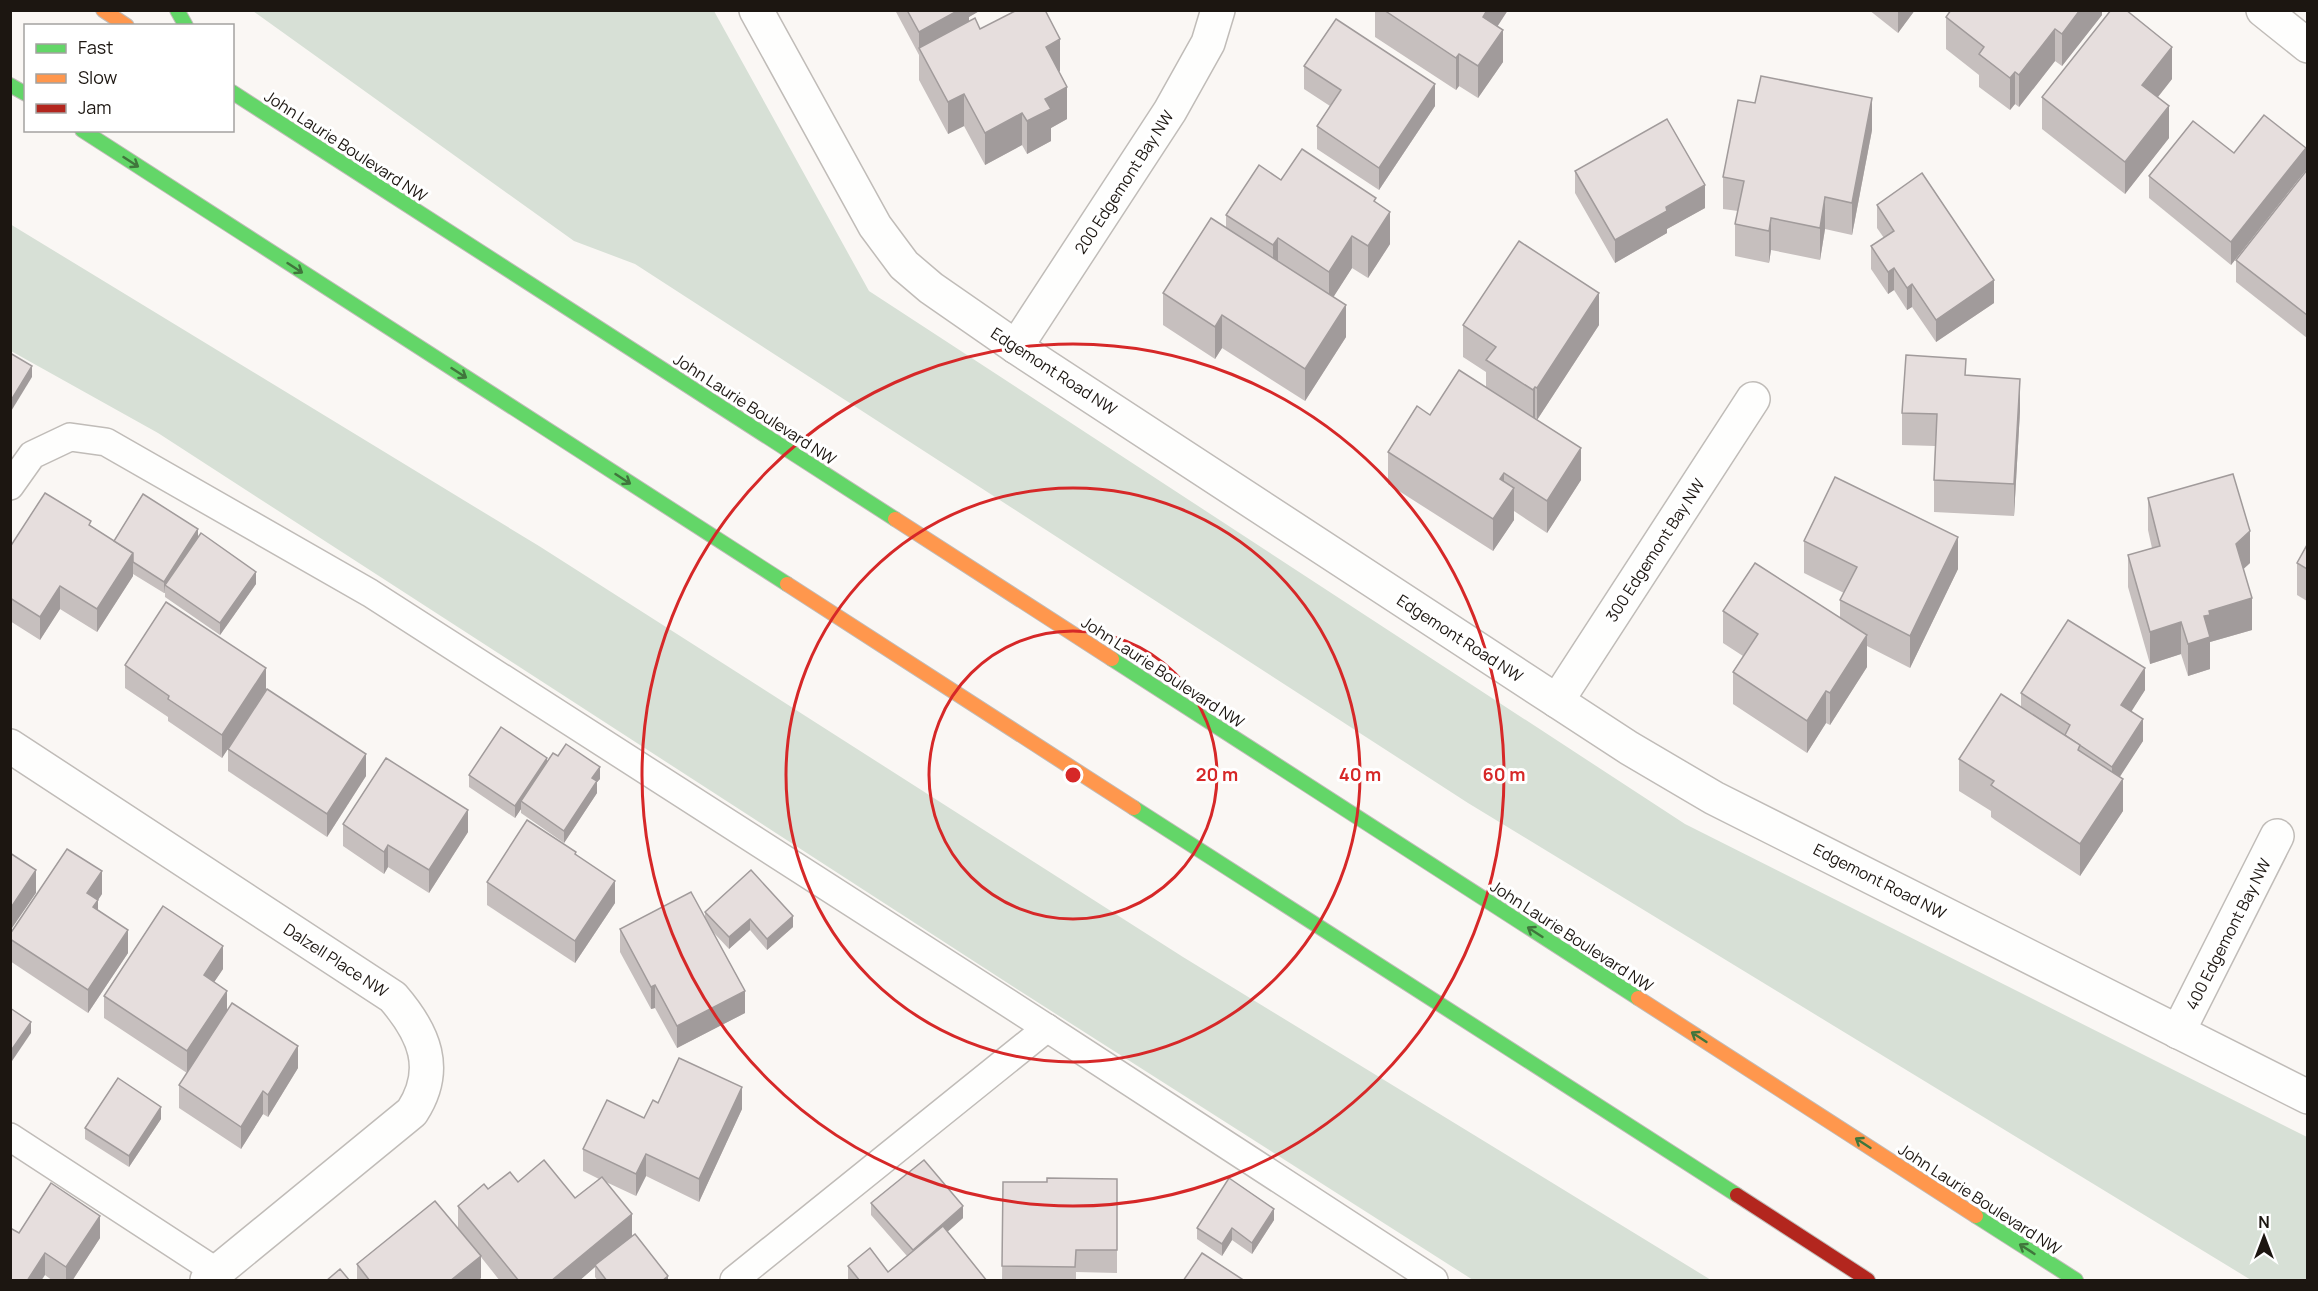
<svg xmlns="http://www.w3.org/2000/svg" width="2318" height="1291" viewBox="0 0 2318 1291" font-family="Manrope,sans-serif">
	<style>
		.green { fill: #d7e0d6 }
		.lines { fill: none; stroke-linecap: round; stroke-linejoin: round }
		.lane-casing { stroke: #c0bcb8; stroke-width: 30 }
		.street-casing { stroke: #c0bcb8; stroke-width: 36 }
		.fast-casing { stroke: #c0bcb8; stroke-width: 16 }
		.slow-casing { stroke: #c0bcb8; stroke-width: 16 }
		.jam-casing { stroke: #c0bcb8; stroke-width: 16 }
		.lane { stroke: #fefefd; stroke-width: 27 }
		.street { stroke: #fefefd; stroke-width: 33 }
		.fast { stroke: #63d668; stroke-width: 14 }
		.slow { stroke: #ff974d; stroke-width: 14 }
		.jam { stroke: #b3261e; stroke-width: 14 }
		.wall { fill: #c6bfbe }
		.shaded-wall { fill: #a19b9b }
		.building { fill: #e6dedd; stroke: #a19b9b; stroke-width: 1.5 }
		.oneway { stroke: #40763c }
		.ring { fill: none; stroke: #d62828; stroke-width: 3 }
		.labels { text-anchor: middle; stroke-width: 6; stroke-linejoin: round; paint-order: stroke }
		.street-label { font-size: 16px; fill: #1c1611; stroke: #fff }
		.centre { fill: #d62828; stroke: #fff; stroke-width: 3 }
		.ring-label { font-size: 18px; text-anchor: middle; font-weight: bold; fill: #d62828; stroke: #fff; stroke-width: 6; stroke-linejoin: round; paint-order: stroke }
	</style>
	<rect width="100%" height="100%" fill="#faf7f4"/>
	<g class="green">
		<polygon points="253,11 714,11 869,291 1685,824 2307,1137 2307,1280 2251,1280 1468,803 635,264 574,241"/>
		<polygon points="10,224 539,546 1183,957 1711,1280 1473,1280 1020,991 158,433 11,351"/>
	</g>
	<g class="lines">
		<g class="lane-casing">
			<g id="lane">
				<polyline points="10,486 32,455 70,437 106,442 370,593 1047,1028 1434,1280"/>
				<polyline points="10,1137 217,1272"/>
				<polyline points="734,1280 1047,1028"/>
			</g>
		</g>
		<g class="street-casing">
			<g id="street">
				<polyline points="756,10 875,226 904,265 931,288 1016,347 1557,701 1629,748 1714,798 2308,1097"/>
				<polyline points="2263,10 2308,46"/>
				<polyline points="1016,347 1170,111 1208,43 1218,10"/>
				<polyline points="1557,701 1753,399"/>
				<path d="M10,746l383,251c31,36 47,72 19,115l-205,168"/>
				<polyline points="2178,1032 2277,836"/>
			</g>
		</g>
		<g class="fast-casing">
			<g id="fast">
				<polyline points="177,10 186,26"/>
				<polyline points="10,85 26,94"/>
				<polyline points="232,92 895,519"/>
				<polyline points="82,130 787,584"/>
				<polyline points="1112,659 1638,998"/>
				<polyline points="1134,808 1737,1195"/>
				<polyline points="1976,1216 2076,1280"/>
			</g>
		</g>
		<g class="slow-casing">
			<g id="slow">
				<polyline points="103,10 127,26"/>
				<polyline points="895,519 1112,659"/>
				<polyline points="787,584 1134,808"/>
				<polyline points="1638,998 1976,1216"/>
			</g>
		</g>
		<g class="jam-casing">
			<polyline id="jam" points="1737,1195 1868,1280"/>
		</g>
		<use href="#lane" class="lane"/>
		<use href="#street" class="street"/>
		<use href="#fast" class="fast"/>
		<use href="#slow" class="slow"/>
		<use href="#jam" class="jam"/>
	</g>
	<g class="wall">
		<polygon points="895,10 981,10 969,17 969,21 980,29 1060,71 1059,72 1067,119 1051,128 1051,141 1027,154 1022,145 985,165 964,126 948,134 919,80 919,55"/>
		<polygon points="1375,10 1508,10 1497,26 1503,62 1478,98 1459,86 1456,90 1375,37"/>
		<polygon points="1869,10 1915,10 1898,33"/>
		<polygon points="2102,10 2102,15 2062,66 2055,61 2019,107 2015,104 2010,110 1979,87 1979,75 1946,49 1946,17"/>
		<polygon points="1304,66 1435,106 1379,190 1317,149 1317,126 1330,106 1304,89"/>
		<polygon points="2172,79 2158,97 2169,138 2125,194 2042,129 2042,97"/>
		<polygon points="1872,130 1852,235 1825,229 1820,260 1771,250 1769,263 1735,256 1735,224 1738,211 1723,209 1723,177"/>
		<polygon points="2234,153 2306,170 2231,265 2149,198 2149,176"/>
		<polygon points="2307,170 2307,338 2236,282 2236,260"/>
		<polygon points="1575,171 1705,208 1667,229 1667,233 1615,263 1575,193"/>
		<polygon points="1281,180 1376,203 1390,244 1368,278 1352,268 1333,297 1346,337 1305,401 1222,348 1215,359 1163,325 1163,293 1226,228 1226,215"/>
		<polygon points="1877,205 1994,303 1936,342 1912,307 1907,310 1894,290 1888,294 1871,269 1871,246 1884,238 1877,228"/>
		<polygon points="1463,325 1599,325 1537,420 1581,480 1547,533 1514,511 1514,520 1493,551 1388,484 1388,452 1486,387 1486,372 1463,357"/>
		<polygon points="1966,375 2020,411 2014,516 1934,512 1934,480 1935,446 1902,445 1902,413"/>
		<polygon points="2148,498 2250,563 2243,569 2252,630 2210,642 2210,669 2188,676 2181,654 2150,664 2128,587 2128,555 2152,548 2148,530"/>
		<polygon points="91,526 114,541 198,537 256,584 220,635 165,597 165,593 164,593 133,574 133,576 97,632 60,609 40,640 10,621 10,547"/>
		<polygon points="1804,541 1958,569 1910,668 1867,646 1867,667 1830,725 1826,723 1807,753 1733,704 1733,672 1743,656 1723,643 1723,611 1840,617 1840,600 1844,593 1804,573"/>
		<polygon points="2307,545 2307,601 2297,595 2297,563"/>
		<polygon points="125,665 266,690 222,758 168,721 168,717 125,688"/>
		<polygon points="2145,690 2131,711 2143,741 2119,777 2123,811 2080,876 1995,820 1991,817 1991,811 1959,791 1959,759 2021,707 2021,693"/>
		<polygon points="228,749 366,776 327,837 228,771"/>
		<polygon points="558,756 600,779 597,782 597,793 564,843 521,813 521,809 515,818 469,787 469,775 547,762"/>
		<polygon points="343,824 468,832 429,893 388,867 384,874 343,846"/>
		<polygon points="576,854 615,903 575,963 487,905 487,882"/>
		<polygon points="751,870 793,927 767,950 750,930 729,949 713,932 745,1013 677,1048 655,1008 651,1009 620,952 620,929 705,916 705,912"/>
		<polygon points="102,894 98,900 98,910 128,953 88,1013 10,961 10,934"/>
		<polygon points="223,969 214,982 227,1010 298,1068 268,1117 263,1114 241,1149 179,1108 179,1085 187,1073 104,1018 104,996"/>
		<polygon points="658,1103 742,1109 699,1202 646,1176 636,1196 606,1182 632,1236 668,1281 598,1281 595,1277 595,1267 579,1281 500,1281 481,1257 481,1278 478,1281 357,1281 357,1264 458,1228 458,1206 488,1189 518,1182 575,1198 599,1179 583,1171 583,1149 644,1118"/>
		<polygon points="161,1119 129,1167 85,1139 85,1128"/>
		<polygon points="1117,1179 1117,1273 1076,1272 1076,1281 1002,1281 1003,1182 1047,1182"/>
		<polygon points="871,1203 963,1218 947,1232 987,1281 848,1281 848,1266 888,1272 907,1256 871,1215"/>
		<polygon points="1274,1220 1252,1254 1232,1240 1222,1256 1197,1239 1197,1228"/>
		<polygon points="19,1233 100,1238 72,1281 53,1281 45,1275"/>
	</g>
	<g class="shaded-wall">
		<polygon points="959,10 981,10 969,17 969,27 919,48 919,32"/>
		<polygon points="1487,10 1508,10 1483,49 1483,17"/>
		<polygon points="1898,10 1915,10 1898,33"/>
		<polygon points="2080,10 2102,10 2102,15 2062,66 2062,34"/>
		<polygon points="2055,29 2055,61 2019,107 2019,75"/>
		<polygon points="1503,30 1503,62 1478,98 1478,66"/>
		<polygon points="1060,39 1060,71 1046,79 1046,47"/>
		<polygon points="2172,47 2172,79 2142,117 2142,85"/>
		<polygon points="1459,54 1459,86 1456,90 1456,58"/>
		<polygon points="2015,72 2015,104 2010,110 2010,78"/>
		<polygon points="1435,84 1435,106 1379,190 1379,168"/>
		<polygon points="1067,87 1067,119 1051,128 1051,141 1027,154 1027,121 1045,99"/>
		<polygon points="964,94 964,126 948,134 948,102"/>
		<polygon points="1872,98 1872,130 1852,235 1852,203"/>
		<polygon points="2169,106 2169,138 2125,194 2125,162"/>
		<polygon points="1022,113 1022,145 985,165 985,133"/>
		<polygon points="2306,148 2306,170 2231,265 2231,242"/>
		<polygon points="1705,185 1705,208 1667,229 1667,233 1615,263 1615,240 1666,207"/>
		<polygon points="1825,197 1825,229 1820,260 1820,228"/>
		<polygon points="1390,212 1390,244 1368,278 1368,246"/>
		<polygon points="1771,218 1771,250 1769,263 1769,231"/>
		<polygon points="1352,236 1352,268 1329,304 1329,272"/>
		<polygon points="1278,238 1278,270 1273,277 1273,245"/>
		<polygon points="1894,268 1894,290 1888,294 1888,272"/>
		<polygon points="1994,280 1994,303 1936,342 1936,320"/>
		<polygon points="1912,284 1912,307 1907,310 1907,288"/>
		<polygon points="1599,293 1599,325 1537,420 1537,388"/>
		<polygon points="1346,305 1346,337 1305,401 1305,369"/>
		<polygon points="1222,315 1222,348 1215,359 1215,327"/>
		<polygon points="32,366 32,377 10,413 10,402"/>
		<polygon points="2020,379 2020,411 2014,516 2014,484"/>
		<polygon points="1535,387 1535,419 1533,423 1533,390"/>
		<polygon points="1581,448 1581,480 1547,533 1547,501"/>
		<polygon points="1504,473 1504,503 1514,488 1514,520 1493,551 1493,519 1500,479"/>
		<polygon points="198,529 198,541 165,585 164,593 164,582"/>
		<polygon points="2250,531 2250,563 2236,576 2236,544"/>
		<polygon points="1958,537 1958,569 1910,668 1910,636"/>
		<polygon points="133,553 133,576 97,632 97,609"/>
		<polygon points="256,572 256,584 220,635 220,623"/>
		<polygon points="60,586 60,609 40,640 40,617"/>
		<polygon points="2252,598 2252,630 2210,642 2210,669 2188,676 2188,644 2204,616 2209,611"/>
		<polygon points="2181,622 2181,654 2150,664 2150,632"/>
		<polygon points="1867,635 1867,667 1830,725 1830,693"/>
		<polygon points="266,668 266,690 222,758 222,735"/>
		<polygon points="2145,668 2145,690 2121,728 2121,705"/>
		<polygon points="1826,691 1826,723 1807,753 1807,721"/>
		<polygon points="2143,719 2143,741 2112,789 2112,767"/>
		<polygon points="366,754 366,776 327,837 327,814"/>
		<polygon points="547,758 547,770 521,801 521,809 515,818 515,806"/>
		<polygon points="600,767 600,779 597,782 597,793 564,843 564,831 592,778"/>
		<polygon points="2123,779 2123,811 2080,876 2080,844"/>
		<polygon points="468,810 468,832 429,893 429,870"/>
		<polygon points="388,845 388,867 384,874 384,852"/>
		<polygon points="36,870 36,893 10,931 10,909"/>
		<polygon points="102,871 102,894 98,900 98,922 87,893"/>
		<polygon points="615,881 615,903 575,963 575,941"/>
		<polygon points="793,916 793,927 767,950 767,939"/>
		<polygon points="750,919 750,930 729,949 729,937"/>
		<polygon points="128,930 128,953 88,1013 88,990"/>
		<polygon points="223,946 223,969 204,997 204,975"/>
		<polygon points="655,985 655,1008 651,1009 651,987"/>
		<polygon points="227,991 227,1013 187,1073 187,1051"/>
		<polygon points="745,991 745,1013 677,1048 677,1026"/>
		<polygon points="31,1022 31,1033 10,1064 10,1052"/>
		<polygon points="298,1046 298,1068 268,1117 268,1095"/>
		<polygon points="742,1087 742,1109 699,1202 699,1179"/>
		<polygon points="263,1091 263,1114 241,1149 241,1127"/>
		<polygon points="161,1107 161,1119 129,1167 129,1156"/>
		<polygon points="646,1154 646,1176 636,1196 636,1174"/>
		<polygon points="963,1206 963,1218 913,1262 913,1250"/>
		<polygon points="1274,1209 1274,1220 1252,1254 1252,1243"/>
		<polygon points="632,1214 632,1237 595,1265 595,1267 579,1281 551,1281"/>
		<polygon points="100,1216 100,1238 72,1281 66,1281 66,1267"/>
		<polygon points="1232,1228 1232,1240 1222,1256 1222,1244"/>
		<polygon points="45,1253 45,1275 41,1281 27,1281"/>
		<polygon points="481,1256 481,1278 478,1281 450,1281"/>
		<polygon points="668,1276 668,1281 662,1281"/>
	</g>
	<g class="building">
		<polygon points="907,10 959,10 919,32"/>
		<polygon points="1017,10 1045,10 1060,39 1046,47 1067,87 1045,99 1051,109 1027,121 1022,113 985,133 964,94 948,102 919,48 975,18 980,29"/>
		<polygon points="1384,10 1487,10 1483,17 1503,30 1478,66 1459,54 1456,58"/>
		<polygon points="1951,10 2080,10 2062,34 2055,29 2019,75 2015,72 2010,78 1979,54 1984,47 1946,17"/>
		<polygon points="2111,10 2126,10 2172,47 2142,85 2169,106 2125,162 2042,97"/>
		<polygon points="1336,19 1435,84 1379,168 1317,126 1341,90 1304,66"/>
		<polygon points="1761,76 1872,98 1852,203 1825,197 1820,228 1771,218 1769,231 1735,224 1744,181 1723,177 1738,100 1755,103"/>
		<polygon points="2264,115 2306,148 2231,242 2149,176 2193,121 2234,153"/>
		<polygon points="1667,119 1705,185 1666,207 1667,211 1615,240 1575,171"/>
		<polygon points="1302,149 1376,198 1374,201 1390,212 1368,246 1352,236 1329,272 1278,238 1273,245 1226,215 1259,165 1281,180"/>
		<polygon points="2307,170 2307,315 2236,260"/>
		<polygon points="1922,173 1994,280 1936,320 1912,284 1907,288 1894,268 1888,272 1871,246 1894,231 1877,205"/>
		<polygon points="1211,218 1346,305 1305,369 1222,315 1215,327 1163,293"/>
		<polygon points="1519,241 1599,293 1537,388 1535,387 1533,390 1486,360 1496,347 1463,325"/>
		<polygon points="10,353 32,366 10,402"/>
		<polygon points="1906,355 1966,359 1965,375 2020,379 2014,484 1934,480 1937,414 1902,413"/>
		<polygon points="1459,370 1581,448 1547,501 1504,473 1500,479 1514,488 1493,519 1388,452 1417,406 1430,415"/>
		<polygon points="2233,474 2250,531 2236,544 2252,598 2209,611 2210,615 2204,616 2210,637 2188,644 2181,622 2150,632 2128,555 2160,546 2148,498"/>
		<polygon points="1835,477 1958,537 1910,636 1840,600 1857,567 1804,541"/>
		<polygon points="45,493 91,521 89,525 133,553 97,609 60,586 40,617 10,598 10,547"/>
		<polygon points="143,494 198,529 164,582 133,562 133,553 114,541"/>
		<polygon points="201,533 256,572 220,623 165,585"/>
		<polygon points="2307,545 2307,569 2297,563"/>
		<polygon points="1755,563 1867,635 1830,693 1826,691 1807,721 1733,672 1758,634 1723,611"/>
		<polygon points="166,602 266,668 222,735 168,699 169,696 125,665"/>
		<polygon points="2068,620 2145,668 2121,705 2143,719 2112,767 2065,735 2070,725 2021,693"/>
		<polygon points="267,689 366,754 327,814 228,749"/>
		<polygon points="2001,694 2080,745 2078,750 2123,779 2080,844 1995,788 1991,785 1994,781 1959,759"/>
		<polygon points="501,727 547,758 515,806 469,775"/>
		<polygon points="566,744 600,767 592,778 597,781 564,831 521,801 553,753 558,756"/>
		<polygon points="386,758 468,810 429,870 388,845 384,852 343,824"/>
		<polygon points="527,820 576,852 575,854 615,881 575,941 487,882"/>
		<polygon points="67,849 102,871 87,893 98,900 93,907 128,930 88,990 10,939 10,934"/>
		<polygon points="10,853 36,870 10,909"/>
		<polygon points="751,870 793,916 767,939 750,919 729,937 705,912"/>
		<polygon points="691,892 745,991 677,1026 655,985 651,987 620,929"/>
		<polygon points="163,906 223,946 204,975 227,991 187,1051 104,996"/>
		<polygon points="232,1003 298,1046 268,1095 263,1091 241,1127 179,1085"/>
		<polygon points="10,1008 31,1022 10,1052"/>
		<polygon points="679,1058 742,1087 699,1179 646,1154 636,1174 583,1149 607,1100 644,1118 653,1100 658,1103"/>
		<polygon points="118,1078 161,1107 129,1156 85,1128"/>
		<polygon points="544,1160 575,1198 602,1177 632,1214 551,1281 519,1281 458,1206 484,1184 488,1189 510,1172 518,1182"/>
		<polygon points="924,1160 963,1206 913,1250 871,1203"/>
		<polygon points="1047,1178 1117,1179 1117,1250 1076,1250 1075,1267 1002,1266 1003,1182 1047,1182"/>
		<polygon points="1229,1178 1274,1209 1252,1243 1232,1228 1222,1244 1197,1228"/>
		<polygon points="51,1183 100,1216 66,1267 45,1253 27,1281 10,1281 10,1231 12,1229 19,1233"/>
		<polygon points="435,1201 481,1256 450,1281 370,1281 357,1264"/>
		<polygon points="943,1226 987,1281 860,1281 848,1266 870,1248 888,1272"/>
		<polygon points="635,1234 668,1276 662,1281 607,1281 595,1265"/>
		<polygon points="1202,1253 1245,1281 1183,1281"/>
		<polygon points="340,1269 350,1281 326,1281"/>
	</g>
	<defs><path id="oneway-shaft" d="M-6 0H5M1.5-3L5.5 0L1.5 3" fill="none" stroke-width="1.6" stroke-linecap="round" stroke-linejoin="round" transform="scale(1.5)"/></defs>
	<g class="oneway">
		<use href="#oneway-shaft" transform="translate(131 162) rotate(33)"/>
		<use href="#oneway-shaft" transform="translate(295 268) rotate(33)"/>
		<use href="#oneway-shaft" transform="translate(459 373) rotate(33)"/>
		<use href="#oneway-shaft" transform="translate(623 479) rotate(33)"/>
		<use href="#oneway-shaft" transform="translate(1535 932) rotate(-147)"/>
		<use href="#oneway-shaft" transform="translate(1699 1037) rotate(-147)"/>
		<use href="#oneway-shaft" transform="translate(1863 1143) rotate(-147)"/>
		<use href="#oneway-shaft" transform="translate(2027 1249) rotate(-147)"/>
	</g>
	<g class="ring">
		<circle cx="1073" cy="775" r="144"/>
		<circle cx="1073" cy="775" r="287"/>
		<circle cx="1073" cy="775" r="431"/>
	</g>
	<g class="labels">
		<g class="street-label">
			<text transform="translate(346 146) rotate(33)" y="6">John Laurie Boulevard NW</text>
			<text transform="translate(1124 182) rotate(-57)" y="6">200 Edgemont Bay NW</text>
			<text transform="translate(1054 371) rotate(33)" y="6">Edgemont Road NW</text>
			<text transform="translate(755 409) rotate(33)" y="6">John Laurie Boulevard NW</text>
			<text transform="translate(1655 550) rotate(-57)" y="6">300 Edgemont Bay NW</text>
			<text transform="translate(1460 638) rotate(33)" y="6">Edgemont Road NW</text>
			<text transform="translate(1163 672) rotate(33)" y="6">John Laurie Boulevard NW</text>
			<text transform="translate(1880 881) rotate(27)" y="6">Edgemont Road NW</text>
			<text transform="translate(2228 934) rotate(-63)" y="6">400 Edgemont Bay NW</text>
			<text transform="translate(1572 936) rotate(33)" y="6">John Laurie Boulevard NW</text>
			<text transform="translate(336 960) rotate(33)" y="6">Dalzell Place NW</text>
			<text transform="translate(1980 1199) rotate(33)" y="6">John Laurie Boulevard NW</text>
		</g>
	</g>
	<circle cx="1073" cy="775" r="9" class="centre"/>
	<g class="ring-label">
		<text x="1217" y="781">20 m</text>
		<text x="1360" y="781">40 m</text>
		<text x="1504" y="781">60 m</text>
	</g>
	<rect width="2318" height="1291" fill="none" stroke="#1c1611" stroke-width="24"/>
	<rect x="24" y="24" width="210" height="108" fill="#ffffff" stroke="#a4a2a0" stroke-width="1.5"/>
	<rect x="36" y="44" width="30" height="9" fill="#63d668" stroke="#a4a2a0" stroke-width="1.5"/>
	<text x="78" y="54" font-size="18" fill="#1c1611">Fast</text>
	<rect x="36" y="74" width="30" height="9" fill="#ff974d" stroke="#a4a2a0" stroke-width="1.5"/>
	<text x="78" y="84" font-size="18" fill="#1c1611">Slow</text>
	<rect x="36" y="104" width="30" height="9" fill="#b3261e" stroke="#a4a2a0" stroke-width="1.5"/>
	<text x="78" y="114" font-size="18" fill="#1c1611">Jam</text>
	<g transform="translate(2264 1237)" stroke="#ffffff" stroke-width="4.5" paint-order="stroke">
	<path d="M0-4.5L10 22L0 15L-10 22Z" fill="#1c1611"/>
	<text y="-9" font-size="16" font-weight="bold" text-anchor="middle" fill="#1c1611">N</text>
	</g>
</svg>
